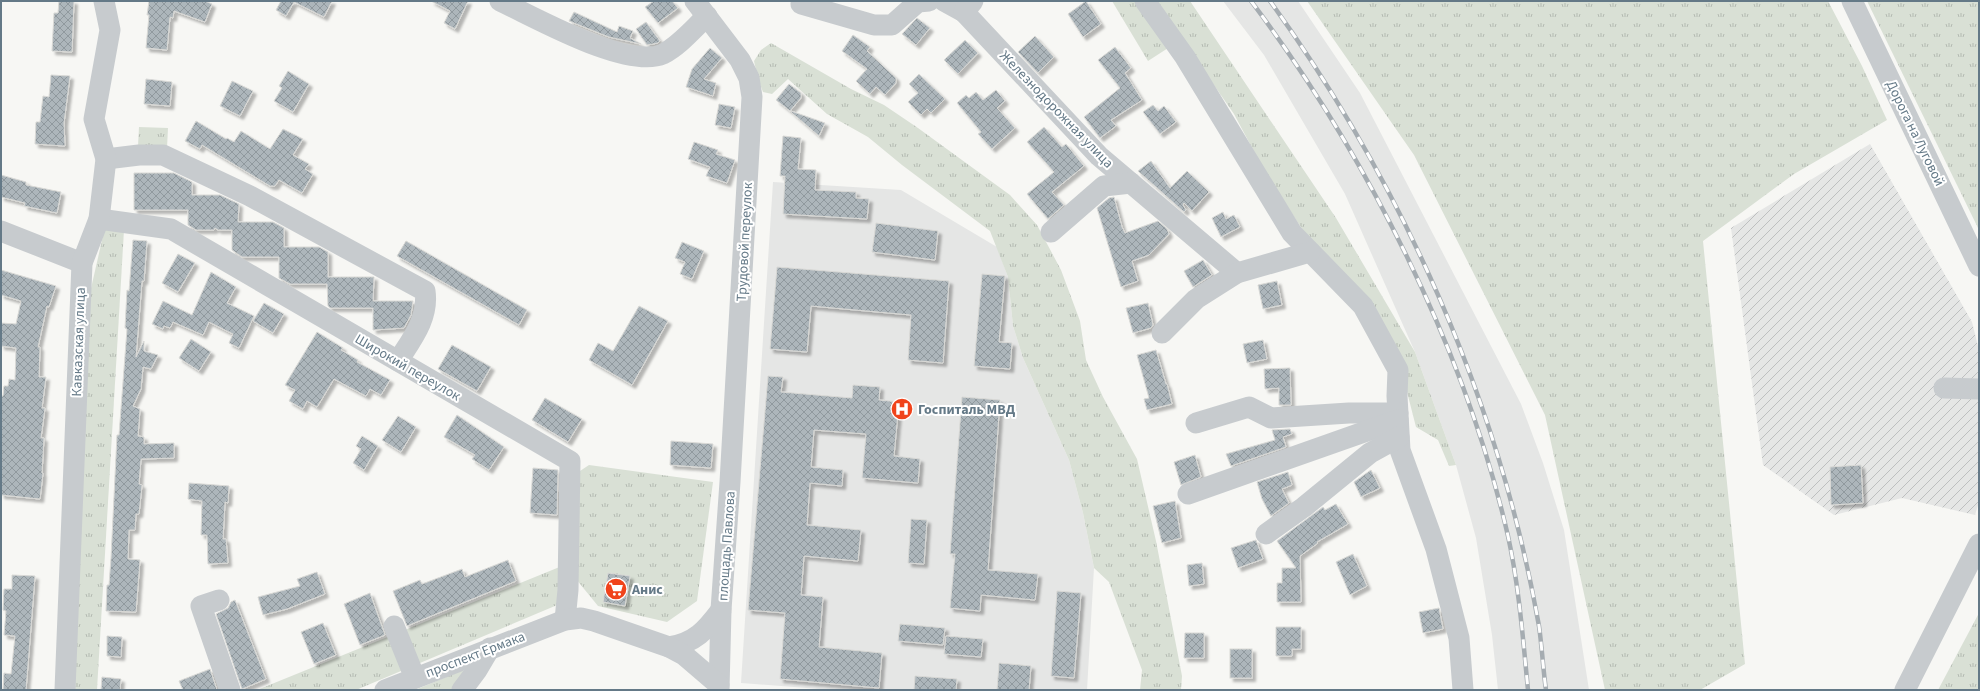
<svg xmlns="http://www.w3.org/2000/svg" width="1980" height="691" viewBox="0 0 1980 691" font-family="'Source Sans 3',sans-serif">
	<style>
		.built { fill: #e5e6e5 }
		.industrial { fill: url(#industrial-furrows) }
		.grass { fill: url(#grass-tufts) }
		.building { fill: url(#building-cross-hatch); stroke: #d9d9d6; filter: url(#shadow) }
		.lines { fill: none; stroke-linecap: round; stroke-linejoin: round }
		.minor { stroke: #c7cbce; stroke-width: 21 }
		.rail-casing { stroke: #a5acb1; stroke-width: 4.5 }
		.rail { stroke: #fff; stroke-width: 3; stroke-dasharray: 9; stroke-linecap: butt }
		.labels { text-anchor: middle; stroke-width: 4; stroke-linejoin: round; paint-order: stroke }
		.street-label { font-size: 14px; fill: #647987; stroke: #fff }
		.poi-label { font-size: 14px; font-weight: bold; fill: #647987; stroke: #fff; text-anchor: start }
	</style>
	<defs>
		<pattern id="industrial-furrows" width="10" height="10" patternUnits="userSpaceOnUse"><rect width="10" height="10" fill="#e5e6e5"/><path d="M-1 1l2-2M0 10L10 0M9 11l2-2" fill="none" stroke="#bdbfbf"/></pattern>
		<pattern id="grass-tufts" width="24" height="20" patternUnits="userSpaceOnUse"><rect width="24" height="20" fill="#d9e0d5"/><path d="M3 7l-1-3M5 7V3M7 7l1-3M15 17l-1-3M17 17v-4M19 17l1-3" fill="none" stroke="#b4bab2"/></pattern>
		<pattern id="building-cross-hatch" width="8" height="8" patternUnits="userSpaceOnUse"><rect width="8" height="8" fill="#adb6bb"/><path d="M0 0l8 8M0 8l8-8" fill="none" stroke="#90999e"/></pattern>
		<filter id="shadow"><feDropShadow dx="3.5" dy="3.5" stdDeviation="1" flood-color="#0004"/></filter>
	</defs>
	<rect width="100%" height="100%" fill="#f7f7f4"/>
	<g class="built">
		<polygon points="1223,1 1298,1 1360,93 1521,404 1543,463 1564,530 1589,690 1498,690 1492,635 1476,538 1456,465 1415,352 1345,194 1264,55"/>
		<polygon points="773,182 901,190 997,247 1008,277 1013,326 1023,358 1069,460 1083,513 1094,568 1087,690 832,690 741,683"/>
	</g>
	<polygon class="industrial" points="1870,144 1972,322 1979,350 1979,502 1975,515 1902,498 1834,515 1763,465 1731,228"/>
	<g class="grass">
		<polygon points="1112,1 1190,1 1336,218 1415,352 1456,465 1449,466 1438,440 1416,427 1406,388 1266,174 1234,114 1182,39 1148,61"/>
		<polygon points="1307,1 1828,1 1862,66 1887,120 1794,174 1703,241 1745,664 1700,690 1605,690 1545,415 1414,155"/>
		<polygon points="1867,1 1979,1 1979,230"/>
		<polygon points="771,43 851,89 884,105 918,128 1010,195 1037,225 1061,270 1080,321 1086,360 1103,397 1137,459 1156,541 1182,676 1181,690 1140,690 1142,670 1109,582 1094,568 1083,513 1069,460 1023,358 1013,326 1008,277 990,231 902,165 868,137 827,114 788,79 772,94 763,92 758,79 754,61 761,50"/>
		<polygon points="139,127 168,128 167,148 138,146"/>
		<polygon points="105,227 124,230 97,690 69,690 87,306"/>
		<polygon points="589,465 713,482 697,601 667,622 598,606 576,579 580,471"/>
		<polygon points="562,566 562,603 356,690 257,690"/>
		<polygon points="1979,613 1979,690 1938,690"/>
		<polygon points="463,670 465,678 454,690 415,690"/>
	</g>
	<g class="building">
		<polygon points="59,1 74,1 72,52 52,51 54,13 58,13"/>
		<polygon points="149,1 205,1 212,4 205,22 174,11 173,18 170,17 167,50 146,48 149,15 147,15"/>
		<polygon points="281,1 332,1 324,17 294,2 286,16 276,10"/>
		<polygon points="431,1 468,1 455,29 444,23 450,11"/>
		<polygon points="654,1 672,1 678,8 658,23 645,7"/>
		<polygon points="1086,1 1101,24 1083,37 1068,14"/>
		<polygon points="574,12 617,32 619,26 633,31 630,38 641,44 609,37 569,21"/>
		<polygon points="917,18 930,28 916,45 902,34"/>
		<polygon points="646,22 660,41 658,43 647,45 636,29"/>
		<polygon points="853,35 870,47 867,51 896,78 896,83 885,95 876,87 870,94 856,81 867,69 842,51"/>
		<polygon points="1035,36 1054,57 1038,73 1018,52"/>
		<polygon points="965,40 978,53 958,74 944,60"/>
		<polygon points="1115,47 1131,68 1125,73 1142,100 1111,120 1116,126 1100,138 1084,117 1120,88 1098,60"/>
		<polygon points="710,48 722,58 704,79 716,83 713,96 686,87 692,69"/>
		<polygon points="288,71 309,84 293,112 274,101 282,88 279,86"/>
		<polygon points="919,74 945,99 931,113 927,109 921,115 908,102 918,93 909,84"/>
		<polygon points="51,75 70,76 64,123 65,146 35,144 36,122 40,122 43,96 49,97"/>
		<polygon points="146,79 172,82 170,106 144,104"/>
		<polygon points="232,81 253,91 240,116 220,106"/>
		<polygon points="789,84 801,93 801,98 790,111 776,100"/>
		<polygon points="996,90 1005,101 997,108 1015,128 992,149 978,134 981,132 957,103 966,95 969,98 976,92 983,100"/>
		<polygon points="719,104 735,107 731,128 715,125"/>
		<polygon points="1153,105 1158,111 1164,106 1176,122 1160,134 1143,112"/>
		<polygon points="791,111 825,123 819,136 791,112"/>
		<polygon points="196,121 226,139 227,138 234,142 241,131 270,149 283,129 303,139 293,155 309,164 305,169 313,174 302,193 279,180 275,186 270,186 202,145 200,149 185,141"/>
		<polygon points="1044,127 1062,147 1066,144 1084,166 1052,192 1064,205 1048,219 1027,194 1054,172 1027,142"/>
		<polygon points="783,136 801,138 798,169 816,170 815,190 856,192 856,198 869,199 867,219 783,214 785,176 780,176"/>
		<polygon points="694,142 718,150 716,154 735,160 727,183 706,176 710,167 688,159"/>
		<polygon points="1151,161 1170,188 1187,171 1209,192 1192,211 1184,203 1183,205 1186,210 1184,212 1138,171"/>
		<polygon points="134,173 174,173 192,182 192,195 220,195 239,204 238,222 273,222 284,228 284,247 319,247 328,252 328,277 374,277 373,301 413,301 411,315 404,328 373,330 373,308 330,308 328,306 327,284 290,284 279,278 279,257 242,257 232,250 232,230 218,230 215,228 214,230 196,230 188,225 188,210 134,210"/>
		<polygon points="1,175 26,182 26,185 61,192 57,213 24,206 25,203 1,197"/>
		<polygon points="1114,197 1122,227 1125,233 1158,221 1167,229 1169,234 1149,255 1132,261 1138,281 1121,287 1097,208 1109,198"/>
		<polygon points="1223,212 1226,219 1234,215 1240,227 1221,237 1212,218"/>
		<polygon points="876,223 938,231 935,260 872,252"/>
		<polygon points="133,240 147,241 144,281 142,281 136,357 144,341 144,351 158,355 151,369 143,367 141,389 133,406 140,409 138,436 144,437 144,444 174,443 174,458 141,459 139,484 142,485 139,514 136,514 135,530 129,530 128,559 140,560 136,612 106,611 107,585 109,585 111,558 117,435 119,435 127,329 125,328 127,290 129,291"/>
		<polygon points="406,241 527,310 519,325 397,256"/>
		<polygon points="682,242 704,251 692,279 680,274 685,262 675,258"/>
		<polygon points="178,254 195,263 178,292 162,283"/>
		<polygon points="1203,260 1212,275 1193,287 1184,271"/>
		<polygon points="777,267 949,281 943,363 908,360 911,315 811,306 807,352 770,349"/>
		<polygon points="1,270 56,286 49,307 47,306 38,347 40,347 39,377 46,377 42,408 45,408 41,438 44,438 42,473 43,473 40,499 1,495 1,396 3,396 4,386 8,386 9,379 15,380 16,348 1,346 1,323 16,324 21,301 1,295"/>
		<polygon points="211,272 236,287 227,303 254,316 239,348 229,343 233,334 209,322 203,335 173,322 170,328 164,326 163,329 152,324 163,301 192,315"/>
		<polygon points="982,274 1005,276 999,342 1012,343 1010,369 974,366"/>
		<polygon points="1277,281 1282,305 1263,309 1258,285"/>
		<polygon points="264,303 284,314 273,333 253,321"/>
		<polygon points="1148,303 1153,325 1151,328 1133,333 1126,308"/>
		<polygon points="639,306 668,321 632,385 589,360 598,343 613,351"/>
		<polygon points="317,332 343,348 341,350 358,360 357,362 390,380 381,395 370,389 366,396 334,379 317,407 307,401 303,409 289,401 295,390 285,385"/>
		<polygon points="191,339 211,352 199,371 179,358"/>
		<polygon points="1263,340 1267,359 1247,363 1243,344"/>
		<polygon points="452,345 491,367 477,391 438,369"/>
		<polygon points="1156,350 1166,384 1167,384 1172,404 1147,410 1144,399 1149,398 1137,355"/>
		<polygon points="1290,368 1291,405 1279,405 1279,388 1265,389 1264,369"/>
		<polygon points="768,376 783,377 781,392 852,398 853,385 880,387 879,400 899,402 894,456 920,459 918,483 862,478 866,434 814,430 811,467 843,470 842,486 810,483 807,525 861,530 858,561 804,556 801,595 823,597 819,647 882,653 879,688 780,679 785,613 748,610"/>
		<polygon points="962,397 1000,400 988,570 1038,574 1035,600 981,595 980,611 950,608 955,554 950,554"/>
		<polygon points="545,398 582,419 568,442 532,420"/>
		<polygon points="457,415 504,447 489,470 472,459 475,455 444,437"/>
		<polygon points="398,416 416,427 401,452 382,440"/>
		<polygon points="1290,429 1292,434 1283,437 1286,447 1231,466 1226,454 1275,440 1272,430"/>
		<polygon points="362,436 378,446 364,470 353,463 361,449 356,446"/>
		<polygon points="671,441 713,444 711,468 670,465"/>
		<polygon points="1195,455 1201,477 1181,485 1174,462"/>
		<polygon points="1861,465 1863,503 1831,505 1830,467"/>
		<polygon points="533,468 558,470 557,515 530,513"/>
		<polygon points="1371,470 1380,488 1361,497 1354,482"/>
		<polygon points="1288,472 1292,485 1282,489 1289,503 1271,516 1262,499 1257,482"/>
		<polygon points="189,483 229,486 228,503 225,502 223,539 226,539 228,563 208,564 207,535 201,535 202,501 188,499"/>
		<polygon points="1175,501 1181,538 1162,543 1153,506"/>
		<polygon points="1336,504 1348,524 1317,542 1318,543 1300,556 1301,602 1277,602 1277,583 1282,583 1282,568 1296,568 1277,541 1323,507 1325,510"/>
		<polygon points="911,519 927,520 924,564 908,563"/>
		<polygon points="1256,540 1263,559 1238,568 1231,548"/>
		<polygon points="1353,554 1367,586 1350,595 1336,562"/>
		<polygon points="508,560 516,581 407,626 393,591 420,580 422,584 462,569 465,577"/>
		<polygon points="1202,563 1204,584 1189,586 1187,565"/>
		<polygon points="317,572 325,594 287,609 263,615 258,597 300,586 297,579"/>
		<polygon points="608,573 630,576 625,606 603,602"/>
		<polygon points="12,575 35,576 26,690 3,690 4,673 11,674 15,636 4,635 6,611 3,610 4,589 12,589"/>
		<polygon points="1057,591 1081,593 1074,678 1051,676"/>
		<polygon points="370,593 385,635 360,645 344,604"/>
		<polygon points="235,600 266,679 242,689 216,614 228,608 231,602"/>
		<polygon points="1439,608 1443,629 1423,633 1419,612"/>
		<polygon points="323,623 336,655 314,664 301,632"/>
		<polygon points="900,624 945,628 943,645 898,641"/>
		<polygon points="1276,627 1301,627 1301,649 1292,649 1292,656 1276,656"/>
		<polygon points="1185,633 1204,633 1204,658 1184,658"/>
		<polygon points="107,636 122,637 121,657 107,656"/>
		<polygon points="946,636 983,639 981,657 944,654"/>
		<rect x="1230" y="649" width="22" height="29"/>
		<polygon points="999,663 1031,666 1029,690 997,690"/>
		<polygon points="210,669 217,690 183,690 179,681"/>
		<polygon points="915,676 957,679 956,690 914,690"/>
		<polygon points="102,677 121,679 120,690 101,690"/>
	</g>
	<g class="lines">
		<g class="minor">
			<path d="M500,1c35,16 127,69 163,53 17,-9 30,-25 44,-38"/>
			<polyline points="695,1 740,60 749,78 752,97 730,482 721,610 719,690"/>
			<polyline points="944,1 964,12"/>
			<polyline points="973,1 964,12 1099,156 1237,273"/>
			<polyline points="1145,1 1185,57 1292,233 1363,306 1398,370 1397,396 1400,450 1436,549 1459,638 1463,690"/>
			<polyline points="1852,1 1979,266"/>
			<polyline points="801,4 874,25 892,25 918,2 929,1"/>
			<path d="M106,159l33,-4h24l87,41 175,95c4,27 -13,48 -27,70"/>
			<polyline points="99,219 171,229 570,461 568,590 565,620"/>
			<polyline points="1,231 82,263"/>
			<polyline points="1051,232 1104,186 1131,183"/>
			<polyline points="1162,333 1196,299 1237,273 1310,252"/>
			<polyline points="1944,388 1979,389"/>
			<polyline points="1196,423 1249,407 1271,418 1349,413 1398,413"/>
			<polyline points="1188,494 1398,420"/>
			<polyline points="1266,534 1304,507 1370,453 1399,437"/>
			<polyline points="219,600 201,606 230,690"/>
			<polyline points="394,626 415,678"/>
			<path d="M669,647c26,-4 37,-17 52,-37"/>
			<polyline points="65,690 82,263 99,219 106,159 94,119 110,30 104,1"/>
			<polyline points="385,690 565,620 581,618 594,621 669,647 684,655 719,685"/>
			<polyline points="462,690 477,670 490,648"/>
			<polyline points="1905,690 1979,544"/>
		</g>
		<g class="rail-casing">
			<g id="rail">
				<path d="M1251,1c115,153 214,348 257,535 11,50 15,103 20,154"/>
				<path d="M1270,1c134,186 229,400 269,625 3,21 4,43 7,64"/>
			</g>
		</g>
		<use href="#rail" class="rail"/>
	</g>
	<defs>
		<g id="hospital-disc" transform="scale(1.15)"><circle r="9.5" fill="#f0431b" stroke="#fff"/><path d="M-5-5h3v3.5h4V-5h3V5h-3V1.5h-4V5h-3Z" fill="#fff"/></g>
		<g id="supermarket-disc" transform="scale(1.15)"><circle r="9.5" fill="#f0431b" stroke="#fff"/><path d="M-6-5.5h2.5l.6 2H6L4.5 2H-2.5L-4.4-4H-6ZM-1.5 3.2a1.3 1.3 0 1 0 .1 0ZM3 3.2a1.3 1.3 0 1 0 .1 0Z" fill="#fff"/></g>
	</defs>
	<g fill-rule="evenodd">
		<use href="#hospital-disc" x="902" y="409"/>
		<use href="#supermarket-disc" x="616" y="589"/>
	</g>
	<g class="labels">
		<g class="street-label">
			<text transform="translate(1057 109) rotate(46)" y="5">Железнодорожная улица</text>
			<text transform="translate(1916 133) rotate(64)" y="5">Дорога на Луговой</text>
			<text transform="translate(744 242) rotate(-87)" y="5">Трудовой переулок</text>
			<text transform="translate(78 342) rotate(-88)" y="5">Кавказская улица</text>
			<text transform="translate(408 367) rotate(30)" y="5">Широкий переулок</text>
			<text transform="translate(726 546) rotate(-86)" y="5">площадь Павлова</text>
			<text transform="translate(475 654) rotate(-21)" y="5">проспект Ермака</text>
		</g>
		<g class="poi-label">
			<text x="918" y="414">Госпиталь МВД</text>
			<text x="632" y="594">Анис</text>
		</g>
	</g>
	<rect width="1980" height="691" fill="none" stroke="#647987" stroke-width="4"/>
</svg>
